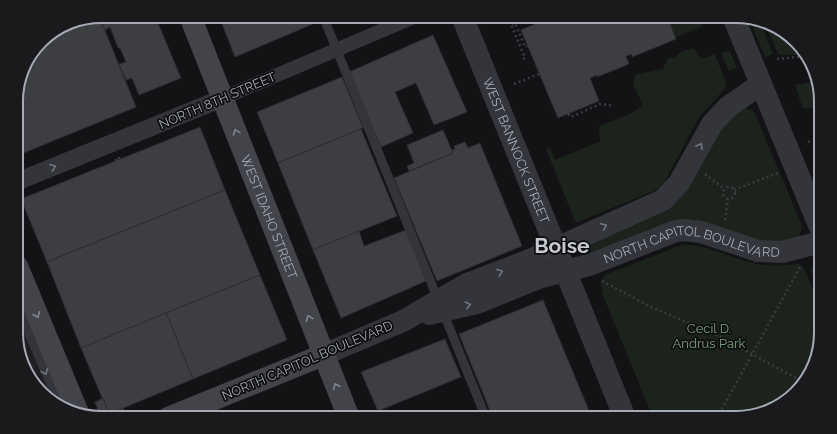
<svg xmlns="http://www.w3.org/2000/svg" width="837" height="434" viewBox="0 0 837 434" font-family="Raleway,sans-serif">
	<style>
		.built { fill: #1f1f22 }
		.green { fill: #1b231c }
		.building { fill: #3d3e42; stroke: #2d2d31 }
		.lines { fill: none; stroke-linecap: round; stroke-linejoin: round }
		.path { stroke: #3a3c41; stroke-width: 2.5; stroke-dasharray: 2 3; stroke-linecap: butt }
		.service { stroke: #34353a; stroke-width: 9 }
		.pedestrian { stroke: #34353a; stroke-width: 14 }
		.minor { stroke: #34353a; stroke-width: 18 }
		.tertiary { stroke: #34353a; stroke-width: 22 }
		.secondary { stroke: #42444a; stroke-width: 22 }
		.oneway { stroke: #828690 }
		.oneway2 { stroke: #72757e }
		.labels { text-anchor: middle; stroke-width: 3.5; stroke-linejoin: round; paint-order: stroke }
		.street-label { font-size: 13px; fill: #a5aab6; stroke: #0e0e10 }
		.park-label { font-size: 13px; fill: #7ba17d; stroke: #0e0e10 }
		.town-label { font-size: 21px; font-weight: bold; fill: #c6c9d2; stroke: #0e0e10 }
		.rim { fill: none; stroke: #a5aab6; stroke-width: 2 }
	</style>
	<rect width="100%" height="100%" fill="#131315"/>
	<polygon class="built" points="17,310 54,402 33,385 17,345"/>
	<g class="green">
		<polygon points="667,16 699,16 703,26 676,37"/>
		<polygon points="749,19 760,21 773,54 765,57"/>
		<polygon points="765,23 774,25 807,55 782,55 778,54"/>
		<path d="M693,48l9,11 13,-5 12,32 -28,31 -33,62 -7,9 -8,4 -73,30 -3,-1 -29,-72 3,-2 6,13 46,-19 -2,-7 1,-8 32,-13 10,-7c-1,-13 -15,-20 -5,-32l26,-5 5,-11h6l7,-6z"/>
		<polygon points="730,51 737,68 729,71 721,53"/>
		<polygon points="810,82 818,84 820,90 820,106 803,109 795,85"/>
		<polygon points="745,108 753,111 757,118 802,226 801,232 798,237 775,245 723,233 589,253 586,246 662,210 719,126"/>
		<path d="M681,245c24,-2 49,13 72,18 15,4 31,2 47,1l4,4 17,41v25l-9,37 -29,33 -41,14h-89l-51,-125 -1,-11 4,-7z"/>
		<polygon points="818,265 821,273 821,297 810,269"/>
	</g>
	<g class="building">
		<polygon points="99,16 155,16 181,78 139,95 132,78 126,80 119,64 126,62 120,48 118,48 110,27 105,30"/>
		<polygon points="99,16 136,107 16,156 16,95 25,63 45,37 68,22"/>
		<polygon points="219,16 317,16 320,21 235,57"/>
		<polygon points="554,16 667,16 676,39 632,57 631,54 626,56 629,64 597,77 597,75 590,78 599,101 558,118 521,30"/>
		<polygon points="433,35 467,112 434,125 416,83 395,92 413,133 381,147 349,72"/>
		<polygon points="342,77 363,128 278,163 257,112"/>
		<polygon points="200,127 225,190 47,262 21,199"/>
		<polygon points="361,129 397,216 313,250 278,163"/>
		<polygon points="443,130 453,153 409,171 407,166 414,163 407,145"/>
		<polygon points="465,142 468,148 480,143 522,246 437,281 394,178 453,153 452,150 455,149 454,146"/>
		<polygon points="225,190 260,275 81,348 47,262"/>
		<polygon points="406,230 426,281 341,318 313,250 359,231 364,246"/>
		<polygon points="260,275 287,340 193,379 166,313"/>
		<polygon points="543,300 592,418 493,418 459,334"/>
		<polygon points="166,313 193,379 109,414 81,348"/>
		<polygon points="445,339 461,377 378,411 361,372"/>
		<polygon points="103,398 109,414 123,408 125,413 124,416 118,418 101,418 95,402"/>
	</g>
	<g class="lines">
		<g class="path">
			<polyline points="527,16 531,25"/>
			<polyline points="523,59 525,58 511,24 515,23 525,47 527,46"/>
			<polyline points="777,59 795,57 808,57"/>
			<polyline points="514,84 539,74"/>
			<polyline points="568,114 571,117 600,104 614,106"/>
			<polyline points="808,142 820,138"/>
			<polyline points="119,157 122,181"/>
			<polyline points="116,159 119,186"/>
			<polyline points="820,171 821,170"/>
			<polyline points="705,174 724,189"/>
			<circle cx="729" cy="193" r="6"/>
			<polyline points="734,190 778,173"/>
			<polyline points="725,220 728,199"/>
			<polyline points="602,281 649,306 719,336 803,382"/>
			<polyline points="717,418 800,267"/>
		</g>
		<g class="service">
			<polyline points="323,16 486,418"/>
			<polyline points="19,310 60,406"/>
		</g>
		<polyline class="pedestrian" points="223,98 416,16"/>
		<polyline class="minor" points="16,182 223,98"/>
		<g class="tertiary">
			<path id="s1" d="M462,16l163,402"/>
			<polyline points="733,16 821,230"/>
			<path id="s2" d="M429,314l48,-11 64,-26 48,-12 87,-34 8,-1 17,2 57,19 24,1 39,-10"/>
			<polyline points="323,355 403,321 467,284 532,259 663,200 679,183 712,124 728,107 761,84"/>
		</g>
		<g class="secondary">
			<path id="s3" d="M190,16l159,402"/>
			<polyline points="17,266 78,413"/>
			<polyline points="168,418 323,355"/>
		</g>
	</g>
	<defs><path id="oneway-chevron" d="M-2-3.5L2.5 0L-2 3.5" fill="none" stroke-width="1.6" stroke-linecap="round" stroke-linejoin="round"/></defs>
	<g class="oneway">
		<use href="#oneway-chevron" transform="translate(236 132) rotate(-111)"/>
		<use href="#oneway-chevron" transform="translate(37 315) rotate(67)"/>
		<use href="#oneway-chevron" transform="translate(309 318) rotate(-111)"/>
		<use href="#oneway-chevron" transform="translate(336 386) rotate(-113)"/>
	</g>
	<g class="oneway2">
		<use href="#oneway-chevron" transform="translate(700 146) rotate(-61)"/>
		<use href="#oneway-chevron" transform="translate(53 167) rotate(-22)"/>
		<use href="#oneway-chevron" transform="translate(604 226) rotate(-25)"/>
		<use href="#oneway-chevron" transform="translate(500 272) rotate(-21)"/>
		<use href="#oneway-chevron" transform="translate(468 305) rotate(-13)"/>
		<use href="#oneway-chevron" transform="translate(45 372) rotate(67)"/>
	</g>
	<g class="labels">
		<g class="street-label">
			<text transform="translate(217 100) rotate(-23)" y="5">NORTH 8TH STREET</text>
			<text dy="5" stroke="none"><textPath href="#s1" startOffset="145">WEST BANNOCK STREET</textPath></text>
			<text dy="5" stroke="none"><textPath href="#s3" startOffset="216">WEST IDAHO STREET</textPath></text>
			<text dy="5" stroke="none"><textPath href="#s2" startOffset="276">NORTH CAPITOL BOULEVARD</textPath></text>
			<text transform="translate(307 360) rotate(-23)" y="5">NORTH CAPITOL BOULEVARD</text>
		</g>
		<g class="park-label">
			<text x="709" y="333">Cecil D.<tspan x="709" dy="15">Andrus Park</tspan></text>
		</g>
		<g class="town-label">
			<text x="562" y="253">Boise</text>
		</g>
	</g>
	<path d="M0 0H837V434H0ZM101 23H736A78 78 0 0 1 814 101V333A78 78 0 0 1 736 411H101A78 78 0 0 1 23 333V101A78 78 0 0 1 101 23Z" fill="#1a1a1d" fill-rule="evenodd"/>
	<path class="rim" d="M101 23H736A78 78 0 0 1 814 101V333A78 78 0 0 1 736 411H101A78 78 0 0 1 23 333V101A78 78 0 0 1 101 23Z"/>
</svg>
